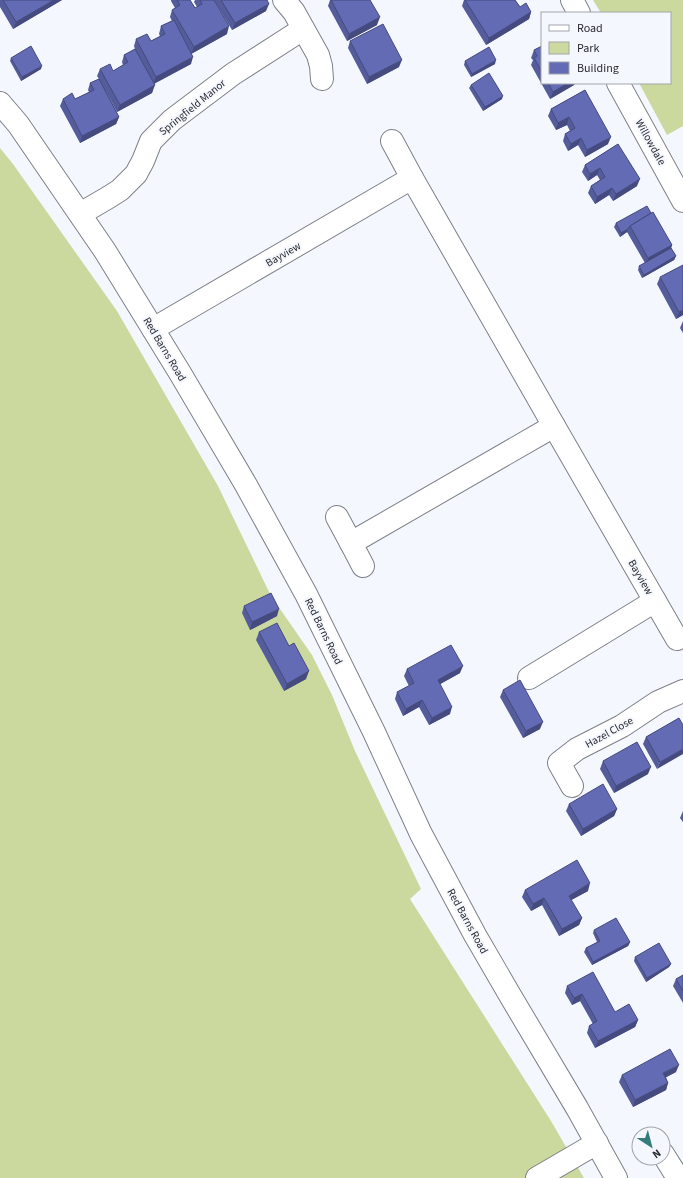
<svg xmlns="http://www.w3.org/2000/svg" width="683" height="1178" viewBox="0 0 683 1178" font-family="'Source Sans 3',sans-serif">
	<style>
		.green { fill: #cbd99f }
		.lines { fill: none; stroke-linecap: round; stroke-linejoin: round }
		.minor-casing { stroke: #7e8088; stroke-width: 24 }
		.minor { stroke: #fff; stroke-width: 22 }
		.wall { fill: #545c9b }
		.shaded-wall { fill: #454b7e }
		.building { fill: #626bb4; stroke: #454b7e }
		.labels { text-anchor: middle; stroke-width: 4; stroke-linejoin: round; paint-order: stroke }
		.street-label { font-size: 11px; fill: #28292d; stroke: #f5f7ff }
	</style>
	<rect width="100%" height="100%" fill="#f5f7ff"/>
	<g class="green">
		<polygon points="593,0 683,0 683,126 667,135 639,83 670,83 670,13 601,13"/>
		<polygon points="0,148 13,164 117,311 218,486 271,596 312,655 332,695 355,751 421,889 410,899 551,1121 584,1178 0,1178"/>
	</g>
	<g class="lines">
		<g class="minor-casing">
			<g id="minor">
				<polyline points="284,0 294,12 318,55 321,66 322,79"/>
				<polyline points="572,0 579,13"/>
				<polyline points="618,83 683,201"/>
				<polyline points="0,103 18,124 105,251 180,373 246,485 306,594 374,732 421,834 475,935 511,997 577,1108 616,1178"/>
				<polyline points="80,214 109,197 120,190 136,174 143,161 151,141 172,120 233,74 303,29"/>
				<polyline points="153,329 412,178 392,141"/>
				<polyline points="554,426 655,601 677,639"/>
				<polyline points="337,517 351,543"/>
				<polyline points="363,566 351,543 554,426 412,178"/>
				<polyline points="529,678 655,601"/>
				<polyline points="572,786 559,763 577,749 622,726 658,702 683,691"/>
				<polyline points="663,1154 678,1178"/>
				<polyline points="537,1178 597,1143"/>
			</g>
		</g>
		<use href="#minor" class="minor"/>
	</g>
	<g class="wall">
		<polygon points="0,0 62,0 13,29 0,7"/>
		<polygon points="171,0 190,0 195,8 197,7 194,2 195,0 214,0 227,34 191,54 191,64 154,84 152,93 117,112 105,89 119,117 116,124 80,143 60,106 63,99 75,99 89,92 88,90 90,83 99,79 97,76 100,69 113,71 123,65 122,62 124,55 135,49 134,46 136,39 151,41 160,36 159,34 161,26 172,21 170,17 172,10 175,8 171,1"/>
		<polygon points="214,0 267,0 266,11 232,30"/>
		<polygon points="330,0 370,0 377,25 347,41 328,6"/>
		<polygon points="464,0 515,0 520,7 531,12 529,19 486,45 462,6"/>
		<polygon points="350,41 399,67 367,84 348,48"/>
		<polygon points="542,46 542,83 575,83 574,85 550,99 531,65 533,60 531,58 534,50"/>
		<polygon points="11,58 41,69 21,81 10,61"/>
		<polygon points="465,61 495,64 471,77 464,65"/>
		<polygon points="471,85 502,99 483,111 469,88"/>
		<polygon points="585,90 608,144 585,157 578,145 568,151 563,141 565,134 570,131 567,125 556,130 548,116 551,109"/>
		<polygon points="618,144 637,186 613,201 609,195 595,204 588,193 591,186 600,180 597,175 588,181 582,172 585,165"/>
		<polygon points="651,213 672,245 671,248 676,256 674,260 642,278 638,270 639,266 645,263 627,232 620,237 614,227 616,223"/>
		<polygon points="660,277 683,315 676,319 657,284"/>
		<polygon points="683,321 683,333 680,328"/>
		<polygon points="244,606 277,616 250,630 242,613"/>
		<polygon points="259,632 306,679 284,691 256,640"/>
		<polygon points="407,669 460,673 440,684 450,714 429,725 419,707 403,716 395,699 397,692 409,686 404,676"/>
		<polygon points="503,690 540,729 523,738 500,697"/>
		<polygon points="679,718 657,769 643,744 646,737"/>
		<polygon points="603,761 648,774 614,793 600,769"/>
		<polygon points="569,804 617,809 614,816 581,836 566,811"/>
		<polygon points="683,811 683,822 680,818"/>
		<polygon points="525,890 588,891 571,900 582,918 579,925 559,936 542,905 531,911 522,897"/>
		<polygon points="594,930 630,942 628,946 592,965 584,952 586,948 597,942 593,933"/>
		<polygon points="635,957 671,964 669,967 646,982 634,961"/>
		<polygon points="683,975 683,1003 673,986 676,979"/>
		<polygon points="567,986 615,1012 638,1020 635,1027 595,1048 587,1033 589,1026 593,1024 580,1001 572,1005 565,993"/>
		<polygon points="676,1072 666,1077 668,1083 666,1090 633,1107 619,1082 622,1075"/>
	</g>
	<g class="shaded-wall">
		<polygon points="54,0 62,0 13,29 16,22"/>
		<polygon points="269,4 266,11 232,30 235,23"/>
		<polygon points="531,12 529,19 486,45 489,38"/>
		<polygon points="380,17 377,25 347,41 349,34"/>
		<polygon points="229,26 227,34 191,54 194,47"/>
		<polygon points="193,57 191,64 153,84 156,77"/>
		<polygon points="402,60 399,67 367,84 369,77"/>
		<polygon points="496,60 495,64 471,77 472,74"/>
		<polygon points="42,66 41,69 21,81 22,77"/>
		<polygon points="568,83 575,83 574,85 550,99 553,92"/>
		<polygon points="155,85 152,93 117,112 120,105"/>
		<polygon points="503,96 502,99 483,111 485,107"/>
		<polygon points="119,117 116,124 80,143 82,136"/>
		<polygon points="569,117 567,125 556,130 558,123"/>
		<polygon points="611,137 608,144 585,157 587,150"/>
		<polygon points="581,138 578,145 568,151 571,144"/>
		<polygon points="600,168 597,175 588,181 590,174"/>
		<polygon points="640,179 637,186 613,201 616,194"/>
		<polygon points="612,188 609,195 595,204 597,197"/>
		<polygon points="628,229 627,232 620,237 621,233"/>
		<polygon points="672,245 670,252 646,265 648,258"/>
		<polygon points="676,256 674,260 642,278 644,275"/>
		<polygon points="683,310 683,315 676,319 679,312"/>
		<polygon points="279,609 277,616 250,630 252,622"/>
		<polygon points="463,666 460,673 435,687 438,680"/>
		<polygon points="309,671 306,679 284,691 287,684"/>
		<polygon points="422,700 419,707 403,716 406,709"/>
		<polygon points="452,707 450,714 429,725 432,718"/>
		<polygon points="543,722 540,729 523,738 526,731"/>
		<polygon points="683,749 683,754 657,769 660,762"/>
		<polygon points="651,767 648,774 614,793 616,786"/>
		<polygon points="617,809 614,816 581,836 583,829"/>
		<polygon points="590,883 588,891 566,903 569,896"/>
		<polygon points="544,898 542,905 531,911 533,904"/>
		<polygon points="582,918 579,925 559,936 562,929"/>
		<polygon points="630,942 628,946 592,965 593,962"/>
		<polygon points="671,964 669,967 646,982 647,978"/>
		<polygon points="582,994 580,1001 572,1005 574,998"/>
		<polygon points="638,1020 635,1027 595,1048 598,1041"/>
		<polygon points="679,1065 676,1072 661,1080 663,1073"/>
		<polygon points="668,1083 666,1090 633,1107 635,1100"/>
	</g>
	<g class="building">
		<polygon points="3,0 54,0 16,22"/>
		<polygon points="177,0 190,0 195,8 202,4 200,0 214,0 229,26 194,47 172,10 180,5"/>
		<polygon points="221,0 267,0 269,4 235,23"/>
		<polygon points="331,0 370,0 380,17 349,34"/>
		<polygon points="465,0 515,0 520,7 526,3 531,12 489,38"/>
		<polygon points="174,20 193,57 156,77 136,39 147,34 151,41 165,34 161,26"/>
		<polygon points="383,24 402,60 369,77 350,41"/>
		<polygon points="31,46 42,66 22,77 11,58"/>
		<polygon points="542,46 542,72 534,58 537,56 534,50"/>
		<polygon points="489,47 496,60 472,74 465,61"/>
		<polygon points="135,49 155,85 120,105 100,69 110,64 113,71 128,62 124,55"/>
		<polygon points="489,73 503,96 485,107 471,85"/>
		<polygon points="99,79 119,117 82,136 63,99 72,93 75,99 94,90 90,83"/>
		<polygon points="548,83 568,83 553,92"/>
		<polygon points="585,90 611,137 587,150 581,138 571,144 565,134 575,128 569,117 558,123 551,109"/>
		<polygon points="618,144 640,179 616,194 612,188 597,197 591,186 605,177 600,168 590,174 585,165"/>
		<polygon points="647,206 651,213 630,226 628,229 621,233 616,223"/>
		<polygon points="653,212 672,245 648,258 630,226"/>
		<polygon points="671,248 676,256 644,275 639,266"/>
		<polygon points="683,265 683,310 679,312 660,277"/>
		<polygon points="271,593 279,609 252,622 244,606"/>
		<polygon points="277,623 289,646 294,643 309,671 287,684 259,632"/>
		<polygon points="451,645 463,666 438,680 452,707 432,718 422,700 406,709 397,692 414,683 407,669"/>
		<polygon points="520,680 543,722 526,731 503,690"/>
		<polygon points="679,718 683,725 683,749 660,762 646,737"/>
		<polygon points="637,742 651,767 616,786 603,761"/>
		<polygon points="603,784 617,809 583,829 569,804"/>
		<polygon points="577,860 590,883 569,896 582,918 562,929 544,898 533,904 525,890"/>
		<polygon points="616,918 630,942 593,962 586,948 600,941 594,930"/>
		<polygon points="659,943 671,964 647,978 635,957"/>
		<polygon points="593,972 615,1012 629,1004 638,1020 598,1041 589,1026 597,1021 582,994 574,998 567,986"/>
		<polygon points="683,975 683,991 676,979"/>
		<polygon points="670,1049 679,1065 663,1073 668,1083 635,1100 622,1075"/>
	</g>
	<g class="labels">
		<g class="street-label">
			<text transform="translate(192 107) rotate(-39)" y="4">Springfield Manor</text>
			<text transform="translate(651 142) rotate(61)" y="4">Willowdale</text>
			<text transform="translate(283 254) rotate(-30)" y="4">Bayview</text>
			<text transform="translate(165 349) rotate(59)" y="4">Red Barns Road</text>
			<text transform="translate(641 577) rotate(60)" y="4">Bayview</text>
			<text transform="translate(324 631) rotate(64)" y="4">Red Barns Road</text>
			<text transform="translate(609 732) rotate(-29)" y="4">Hazel Close</text>
			<text transform="translate(468 921) rotate(61)" y="4">Red Barns Road</text>
		</g>
	</g>
	<rect x="541" y="12" width="130" height="72" fill="#f5f7ff" stroke="#a3a5ab"/>
	<rect x="549" y="25" width="20" height="6" fill="#ffffff" stroke="#a3a5ab"/>
	<text x="577" y="32" font-size="12" fill="#28292d">Road</text>
	<rect x="549" y="42" width="20" height="12" fill="#cbd99f" stroke="#a3a5ab"/>
	<text x="577" y="52" font-size="12" fill="#28292d">Park</text>
	<rect x="549" y="62" width="20" height="12" fill="#626bb4" stroke="#a3a5ab"/>
	<text x="577" y="72" font-size="12" fill="#28292d">Building</text>
	<g transform="translate(651 1146) rotate(144)"><circle r="19" fill="#f5f7ff" stroke="#a3a5ab"/>
	<path d="M0-3L7 15L0 10L-7 15Z" fill="#347d7b"/>
	<text y="-6" font-size="11" font-weight="bold" text-anchor="middle" fill="#28292d">N</text>
	</g>
</svg>
